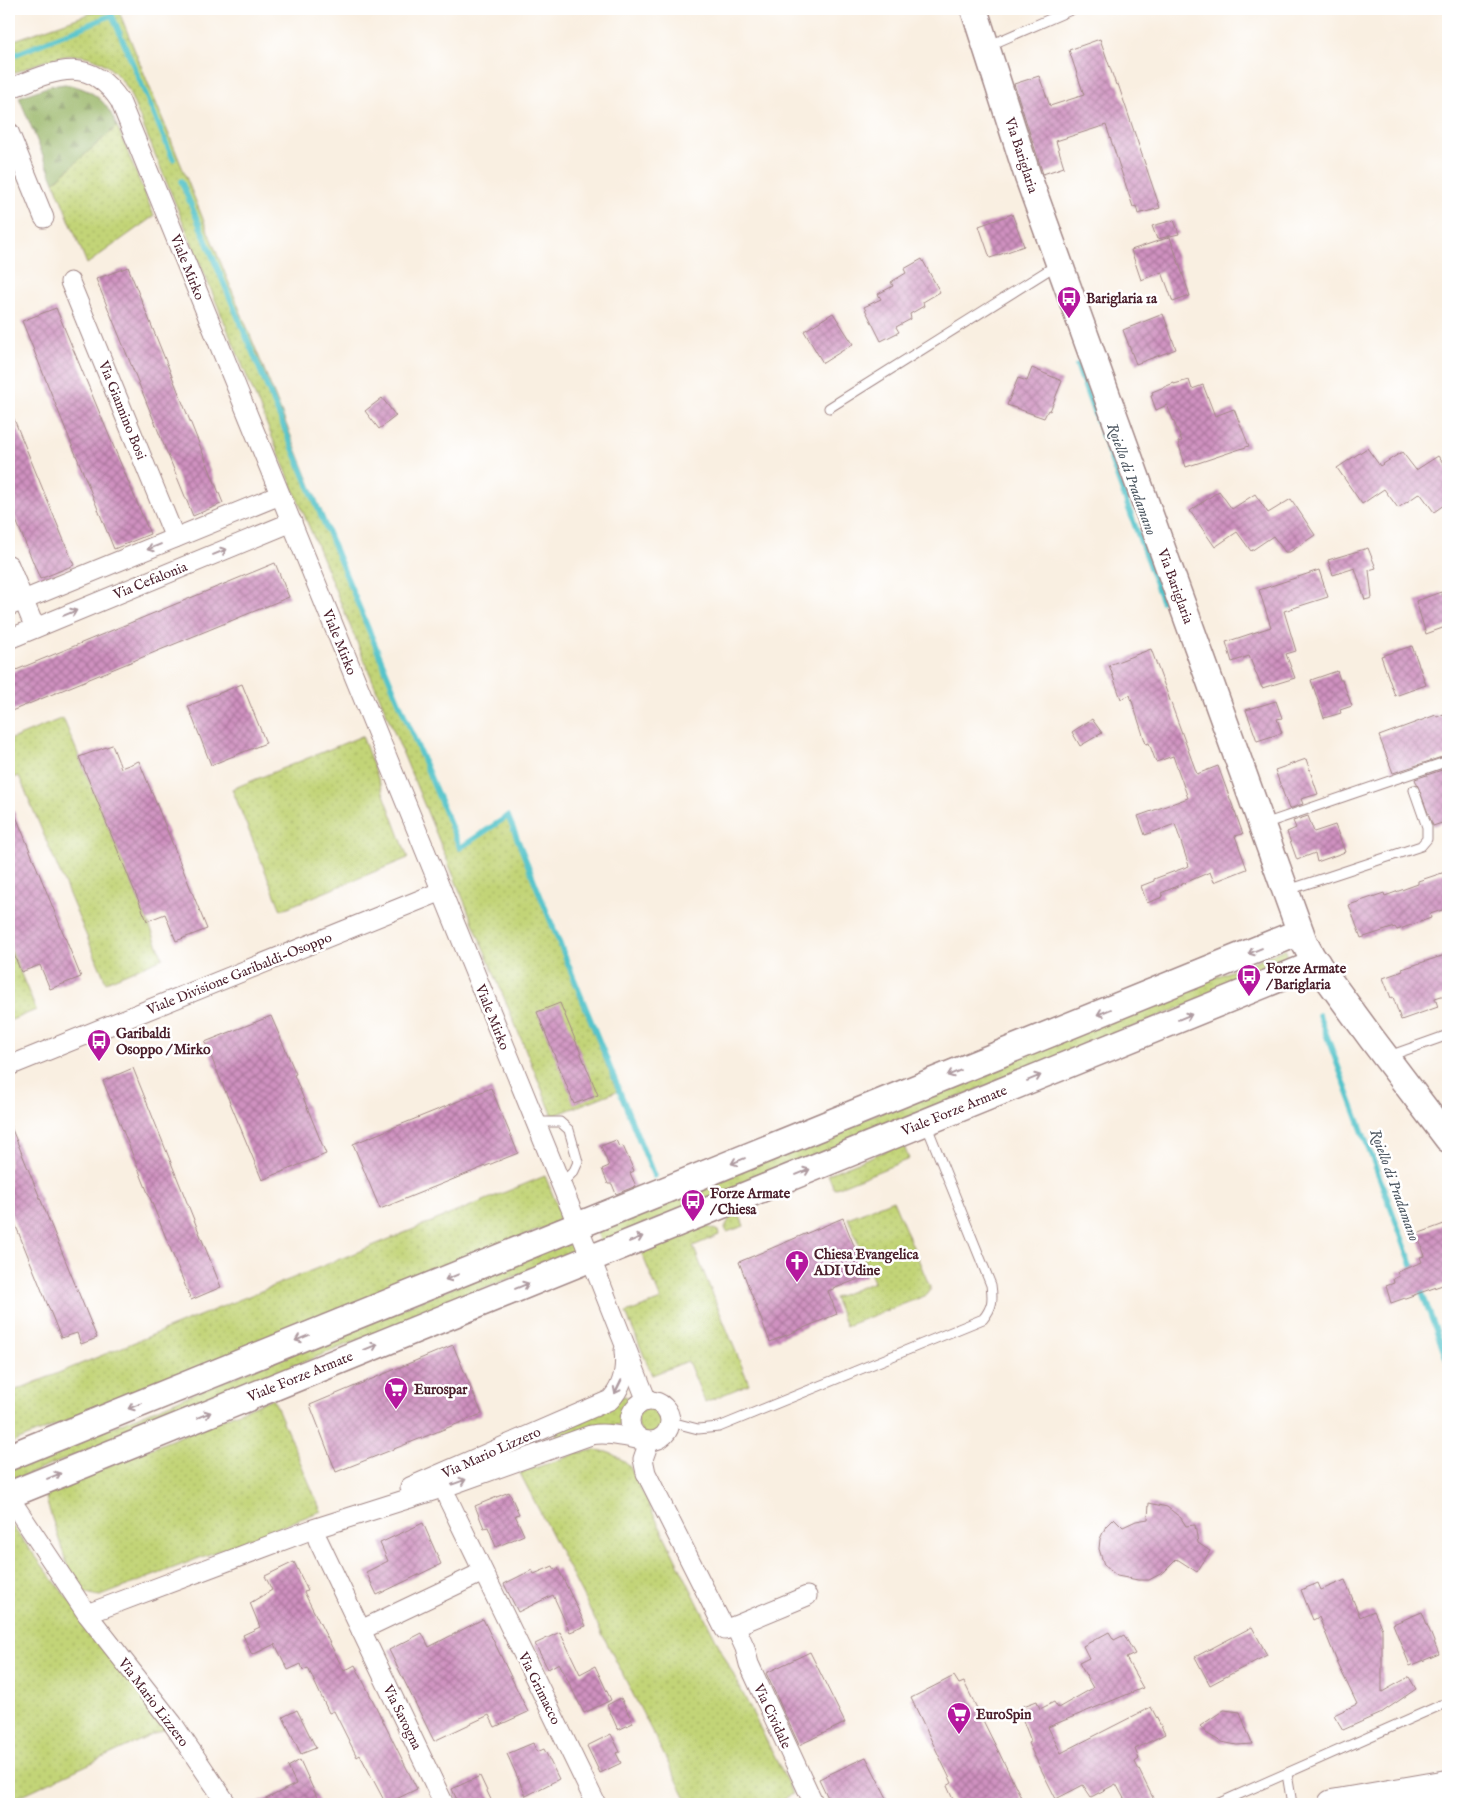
<svg xmlns="http://www.w3.org/2000/svg" width="1457" height="1813" viewBox="0 0 1457 1813" font-family="'IM FELL English',serif">
	<style>
		.green { fill: url(#green-dots); stroke: #867a51 }
		.forest { fill: url(#forest-firs); stroke: #726a4a }
		.lines { fill: none; stroke-linecap: round; stroke-linejoin: round }
		.stream { stroke: #57c4cb; stroke-width: 5.5 }
		.building { fill: url(#building-cross-hatch) }
		.lane-casing { stroke: #a28786; stroke-width: 11 }
		.street-casing { stroke: #a28786; stroke-width: 21 }
		.secondary-casing { stroke: #a28786; stroke-width: 29 }
		.primary-casing { stroke: #a28786; stroke-width: 30 }
		.lane { stroke: #fff; stroke-width: 9 }
		.street { stroke: #fff; stroke-width: 19 }
		.secondary { stroke: #fff; stroke-width: 26 }
		.primary { stroke: #fff; stroke-width: 28 }
		.oneway { stroke: #ae9aa0 }
		.labels { text-anchor: middle; stroke-width: 5; stroke-linejoin: round; paint-order: stroke }
		.street-label { font-size: 14px; fill: #4a1f2b; stroke: #fff }
		.poi-label { font-size: 14px; font-weight: bold; fill: #4a1f2b; stroke: #fff; text-anchor: start }
		.water-label { font-size: 15px; font-style: italic; fill: #4f5963; stroke: #fff }
	</style>
	<defs>
		<pattern id="green-dots" width="8" height="8" patternUnits="userSpaceOnUse" patternTransform="scale(1.25)"><rect width="8" height="8" fill="#c2d477"/><path d="M2 2h.1M6 6h.1" fill="none" stroke="#a8b667" stroke-width="1.8" stroke-linecap="round"/></pattern>
		<pattern id="forest-firs" width="22" height="20" patternUnits="userSpaceOnUse" patternTransform="scale(1.25)"><rect width="22" height="20" fill="#99b668"/><path d="M5 1l3.5 6h-7zM16 11l3.5 6h-7z" fill="#7f9356"/></pattern>
		<pattern id="building-cross-hatch" width="8" height="8" patternUnits="userSpaceOnUse" patternTransform="scale(1.25)"><rect width="8" height="8" fill="#cf91c0"/><path d="M0 0l8 8M0 8l8-8" fill="none" stroke="#aa769c"/></pattern>
	</defs>
	<rect width="100%" height="100%" fill="#fff"/>
	<filter id="ink" filterUnits="userSpaceOnUse"><feTurbulence type="fractalNoise" baseFrequency=".02" numOctaves="2"/><feDisplacementMap in="SourceGraphic" scale="10" xChannelSelector="R" yChannelSelector="G"/><feConvolveMatrix kernelMatrix="1 2 1 2 8 2 1 2 1" color-interpolation-filters="sRGB"/></filter>
	<filter id="wash" filterUnits="userSpaceOnUse"><feTurbulence type="fractalNoise" baseFrequency=".0096" numOctaves="4" result="noise"/><feDisplacementMap in="SourceGraphic" scale="20" xChannelSelector="R" yChannelSelector="G"/><feGaussianBlur stdDeviation="1.12" result="paint"/><feColorMatrix in="noise" values="0 0 0 0 0 0 0 0 0 0 0 0 0 0 0 0 0 1.4 0 .05"/><feComposite in="paint" operator="in"/></filter>
	<g filter="url(#wash)">
		<rect width="100%" height="100%" fill="#f9efe1"/>
		<g class="green">
			<path d="M103,9h15l341,842 48,-33 110,273 -64,25 -425,-1027c-35,-52 -72,-33 -119,-14v-33z"/>
			<polygon points="117,126 154,216 87,264 54,182"/>
			<polygon points="63,718 163,958 106,982 19,776 9,780 9,740"/>
			<polygon points="362,736 408,858 281,910 232,789"/>
			<polygon points="9,945 36,1010 9,1021"/>
			<polygon points="1285,949 1291,963 601,1242 595,1228"/>
			<polygon points="903,1144 909,1159 834,1189 828,1174"/>
			<polygon points="545,1176 563,1220 9,1444 9,1393"/>
			<polygon points="893,1200 930,1287 930,1291 927,1295 846,1326 834,1298 874,1282 848,1218"/>
			<polygon points="738,1211 744,1226 727,1232 725,1228 732,1213"/>
			<polygon points="704,1225 718,1231 719,1235 693,1246 749,1384 705,1402 688,1361 652,1375 626,1313 661,1300 640,1249"/>
			<polygon points="572,1239 577,1251 9,1482 9,1469"/>
			<path d="M624,1396l3,1c1,9 -4,19 -5,28l-24,1 -40,12 -4,-9z"/>
			<path d="M273,1398l48,113 -220,85c-12,-1 -20,-5 -28,-13l-25,-77 -3,-14z"/>
			<circle cx="651" cy="1421" r="14"/>
			<path d="M594,1450c16,1 24,6 36,17l163,327 -20,10h-84l-169,-331 59,-20z"/>
			<polygon points="9,1522 167,1728 9,1801"/>
		</g>
		<path class="forest" d="M65,84c28,5 41,16 52,42l-63,56 -35,-85 31,-11z"/>
		<g class="lines">
			<g class="stream">
				<polyline points="9,57 112,15 173,159"/>
				<polyline points="181,181 460,848 508,816 654,1176"/>
				<polyline points="1077,365 1162,601"/>
				<polyline points="1319,1015 1415,1273"/>
				<polyline points="1420,1287 1448,1363"/>
			</g>
		</g>
		<g id="blocks">
			<g class="building">
				<polygon points="1100,39 1116,85 1118,84 1160,208 1138,214 1136,206 1133,207 1106,125 1056,141 1064,167 1043,174 1014,84 1039,76 1050,106 1084,95 1069,50"/>
				<polygon points="1012,214 1024,246 990,258 979,226"/>
				<polygon points="1174,220 1179,234 1157,239 1152,226"/>
				<polygon points="1170,237 1190,296 1173,302 1162,272 1141,280 1131,250"/>
				<polygon points="922,259 940,292 923,302 924,306 910,314 911,319 896,327 899,332 881,341 864,307 881,299 878,294 893,286 891,282 906,273 904,269"/>
				<polygon points="128,267 223,503 193,516 96,279"/>
				<polygon points="56,308 150,534 114,549 22,321"/>
				<polygon points="833,313 853,344 823,363 804,331"/>
				<polygon points="1163,314 1176,349 1136,364 1123,330"/>
				<polygon points="1032,368 1062,381 1050,411 1048,410 1044,418 1007,405 1018,378 1027,381"/>
				<polygon points="1189,380 1192,389 1203,385 1215,416 1234,409 1249,446 1186,467 1178,442 1182,441 1167,405 1156,410 1151,396 1153,395 1152,392 1174,383 1174,384"/>
				<polygon points="382,398 396,416 379,429 365,411"/>
				<polygon points="9,407 74,565 40,579 9,503"/>
				<polygon points="1367,448 1380,466 1402,452 1416,470 1438,456 1448,470 1448,502 1434,512 1420,493 1398,508 1384,489 1362,504 1337,468"/>
				<polygon points="1219,491 1232,509 1255,494 1268,513 1291,499 1315,535 1290,552 1285,552 1273,536 1251,551 1237,532 1215,547 1190,511"/>
				<polygon points="1368,548 1376,568 1369,570 1372,598 1365,600 1355,568 1333,575 1328,560"/>
				<polygon points="275,563 289,597 9,712 9,673"/>
				<polygon points="1319,570 1328,597 1284,611 1296,651 1286,654 1295,678 1262,688 1249,656 1232,662 1226,642 1271,627 1259,590"/>
				<polygon points="1441,592 1443,596 1448,594 1448,626 1426,634 1416,601"/>
				<polygon points="1412,646 1426,685 1395,696 1381,656"/>
				<polygon points="1151,649 1197,774 1218,766 1243,834 1235,836 1247,869 1214,882 1210,872 1161,893 1163,897 1147,903 1141,886 1154,881 1154,879 1189,866 1175,824 1145,835 1138,816 1188,798 1173,756 1156,762 1149,743 1146,744 1130,695 1121,699 1109,665"/>
				<polygon points="1337,671 1340,680 1342,680 1352,706 1340,710 1341,713 1324,718 1311,680"/>
				<polygon points="242,684 266,743 211,765 188,706"/>
				<polygon points="1276,701 1282,718 1277,719 1282,733 1257,741 1246,710"/>
				<polygon points="1448,712 1448,755 1393,773 1379,736 1436,715 1437,717"/>
				<polygon points="1092,719 1102,733 1080,746 1072,732"/>
				<polygon points="112,745 121,768 139,761 207,929 176,941 165,914 147,921 79,757"/>
				<polygon points="1306,759 1318,794 1301,799 1303,804 1289,809 1275,770"/>
				<polygon points="1448,768 1448,821 1433,826 1415,779"/>
				<polygon points="9,799 81,977 50,989 40,965 21,972 9,942"/>
				<polygon points="1308,816 1314,832 1335,825 1345,852 1317,862 1315,853 1297,860 1287,832 1296,828 1293,821"/>
				<polygon points="1448,871 1448,908 1430,914 1431,918 1397,930 1395,927 1361,938 1349,905 1384,893 1385,896 1418,884 1418,881"/>
				<polygon points="1448,954 1448,994 1435,998 1438,1007 1401,1020 1393,997 1391,998 1383,978 1403,971 1402,969"/>
				<polygon points="560,1003 598,1095 574,1104 537,1012"/>
				<polygon points="271,1016 296,1074 294,1075 326,1154 262,1180 205,1042"/>
				<polygon points="133,1068 221,1287 191,1300 103,1081"/>
				<polygon points="491,1088 518,1153 380,1209 353,1144"/>
				<polygon points="9,1122 97,1338 81,1344 77,1333 61,1338 9,1209"/>
				<polygon points="616,1140 619,1147 623,1146 634,1171 630,1173 636,1186 616,1194 612,1184 608,1184 602,1169 609,1166 601,1146"/>
				<polygon points="843,1218 866,1276 828,1291 837,1314 770,1342 739,1262"/>
				<polygon points="1444,1224 1448,1235 1448,1283 1391,1303 1386,1286 1394,1283 1393,1279 1399,1276 1397,1272 1422,1262 1420,1257 1425,1256 1417,1234"/>
				<polygon points="453,1345 482,1414 336,1472 310,1405"/>
				<polygon points="509,1492 519,1514 515,1515 524,1535 496,1547 488,1527 484,1528 475,1506"/>
				<polygon points="1149,1503 1167,1507 1181,1518 1186,1526 1195,1525 1198,1543 1210,1551 1197,1572 1177,1559 1164,1572 1149,1580 1138,1580 1117,1576 1104,1565 1099,1549 1100,1539 1106,1526 1114,1518 1123,1527 1136,1521 1148,1519"/>
				<polygon points="423,1523 441,1564 377,1595 366,1572 388,1561 380,1543"/>
				<polygon points="294,1562 308,1591 304,1592 344,1671 355,1665 417,1789 386,1804 360,1755 357,1757 334,1711 329,1713 308,1668 303,1670 301,1664 288,1670 275,1644 252,1655 243,1635 260,1627 250,1603 272,1590 265,1576"/>
				<polygon points="553,1566 555,1570 558,1568 586,1626 570,1632 553,1595 518,1612 504,1584 532,1570 534,1574"/>
				<polygon points="1345,1580 1360,1617 1374,1611 1382,1629 1382,1692 1409,1677 1416,1689 1381,1713 1343,1730 1334,1715 1357,1704 1338,1664 1319,1617 1313,1620 1301,1590 1318,1583 1321,1590"/>
				<polygon points="1422,1612 1439,1654 1410,1666 1393,1624"/>
				<polygon points="483,1619 528,1712 495,1727 489,1715 434,1741 389,1650 422,1633 429,1647"/>
				<polygon points="1252,1627 1267,1655 1210,1685 1195,1657"/>
				<polygon points="560,1632 580,1674 595,1666 611,1700 584,1713 559,1663 548,1669 535,1644"/>
				<polygon points="1109,1632 1114,1640 1124,1635 1135,1654 1126,1658 1143,1688 1048,1727 1061,1753 1151,1707 1165,1734 1135,1749 1139,1759 1135,1762 1156,1804 1127,1804 1116,1784 1091,1797 1083,1785 1056,1799 1028,1743 1031,1741 1018,1708 1037,1701 1040,1709 1054,1702 1058,1708 1093,1688 1079,1663 1089,1658 1083,1646"/>
				<polygon points="810,1652 845,1723 799,1745 766,1673"/>
				<polygon points="954,1676 959,1684 964,1682 1022,1799 1011,1804 955,1804 947,1786 952,1783 911,1698"/>
				<polygon points="621,1698 633,1723 618,1730 607,1705"/>
				<polygon points="297,1710 316,1748 301,1754 283,1717"/>
				<polygon points="1224,1710 1240,1712 1252,1744 1237,1745 1221,1742 1206,1733 1200,1726"/>
				<polygon points="611,1734 620,1752 616,1753 621,1763 600,1773 587,1746"/>
				<polygon points="533,1743 537,1752 544,1749 559,1779 526,1796 507,1754"/>
				<polygon points="866,1757 890,1804 831,1804 819,1779"/>
				<polygon points="300,1760 320,1804 256,1804 296,1784 288,1767"/>
				<polygon points="480,1776 493,1804 459,1804 452,1789"/>
			</g>
		</g>
	</g>
	<g filter="url(#ink)">
		<use href="#blocks" fill-opacity="0" stroke="#a28786" stroke-width="1"/>
		<g class="lines">
			<g class="lane-casing">
				<g id="lane">
					<polyline points="988,46 1073,9"/>
					<polyline points="829,408 1058,264"/>
					<polyline points="1264,824 1448,761"/>
					<polyline points="1288,890 1421,846 1427,839 1427,827 1414,790"/>
					<polyline points="1389,1056 1448,1035"/>
					<polyline points="536,1122 560,1122 569,1130 578,1162 574,1171 561,1184"/>
					<path d="M671,1422l27,7 21,-2 264,-108c10,-12 10,-20 8,-34l-65,-161"/>
					<polyline points="1287,1774 1292,1804"/>
					<polyline points="1217,1804 1441,1705"/>
				</g>
			</g>
			<g class="street-casing">
				<g id="street">
					<path d="M9,89c43,-17 79,-37 111,12l458,1125 69,175"/>
					<polyline points="9,132 44,218"/>
					<polyline points="70,282 175,538"/>
					<polyline points="9,565 35,628"/>
					<polyline points="9,606 280,495"/>
					<polyline points="9,639 292,522"/>
					<polyline points="9,1066 442,891"/>
					<circle cx="650" cy="1421" r="20"/>
					<polyline points="649,1442 643,1459 646,1473 725,1630 807,1596"/>
					<path d="M410,1487l200,-87c13,-13 16,-31 14,-49"/>
					<path d="M9,1497l78,117 226,-85 129,-41 149,-53c17,-3 34,2 51,5"/>
					<polyline points="448,1499 596,1804"/>
					<polyline points="318,1540 444,1804"/>
					<polyline points="87,1614 173,1724 227,1804"/>
					<polyline points="735,1626 745,1648 749,1664 814,1804"/>
					<polyline points="361,1630 483,1572"/>
				</g>
			</g>
			<g class="secondary-casing">
				<g id="secondary">
					<polyline points="974,9 1028,177 1304,942 1312,957 1372,1039 1448,1139"/>
					<polyline points="9,1457 1300,932"/>
					<polyline points="9,1495 1317,963"/>
				</g>
			</g>
			<g class="primary-casing">
				<polyline id="primary" points="1332,1804 1448,1784"/>
			</g>
			<use href="#lane" class="lane"/>
			<use href="#street" class="street"/>
			<use href="#secondary" class="secondary"/>
			<use href="#primary" class="primary"/>
		</g>
		<defs><path id="oneway-shaft" d="M-6 0H5M1.5-3L5.5 0L1.5 3" fill="none" stroke-width="1.6" stroke-linecap="round" stroke-linejoin="round" transform="scale(1.25)"/></defs>
		<g class="oneway">
			<use href="#oneway-shaft" transform="translate(154 547) rotate(158)"/>
			<use href="#oneway-shaft" transform="translate(220 552) rotate(-22)"/>
			<use href="#oneway-shaft" transform="translate(70 613) rotate(-22)"/>
			<use href="#oneway-shaft" transform="translate(1255 951) rotate(158)"/>
			<use href="#oneway-shaft" transform="translate(1104 1012) rotate(158)"/>
			<use href="#oneway-shaft" transform="translate(1185 1017) rotate(-22)"/>
			<use href="#oneway-shaft" transform="translate(954 1073) rotate(158)"/>
			<use href="#oneway-shaft" transform="translate(1034 1078) rotate(-22)"/>
			<use href="#oneway-shaft" transform="translate(738 1161) rotate(158)"/>
			<use href="#oneway-shaft" transform="translate(803 1172) rotate(-22)"/>
			<use href="#oneway-shaft" transform="translate(636 1239) rotate(-22)"/>
			<use href="#oneway-shaft" transform="translate(452 1277) rotate(158)"/>
			<use href="#oneway-shaft" transform="translate(522 1286) rotate(-22)"/>
			<use href="#oneway-shaft" transform="translate(302 1338) rotate(158)"/>
			<use href="#oneway-shaft" transform="translate(371 1347) rotate(-22)"/>
			<use href="#oneway-shaft" transform="translate(618 1387) rotate(116)"/>
			<use href="#oneway-shaft" transform="translate(135 1406) rotate(158)"/>
			<use href="#oneway-shaft" transform="translate(204 1415) rotate(-22)"/>
			<use href="#oneway-shaft" transform="translate(54 1476) rotate(-22)"/>
			<use href="#oneway-shaft" transform="translate(459 1482) rotate(-20)"/>
		</g>
	</g>
	<defs>
		<g id="bus-pin" transform="scale(1.25)"><path d="M0 17L-7.5 6A9.5 9.5 0 1 1 7.5 6Z" fill="#b5179e" stroke="#fff"/><path d="M-5-6H5V4H4V6H2V4H-2V6H-4V4H-5ZM-3.5-4V0h7V-4ZM-3.5 1.2v1.5H-2V1.2ZM2 1.2v1.5H3.5V1.2Z" fill="#fff"/></g>
		<g id="church-pin" transform="scale(1.25)"><path d="M0 17L-7.5 6A9.5 9.5 0 1 1 7.5 6Z" fill="#b5179e" stroke="#fff"/><path d="M-1.2-6h2.4v3.5h3.3v2.4h-3.3V6h-2.4V-.1h-3.3v-2.4h3.3Z" fill="#fff"/></g>
		<g id="supermarket-pin" transform="scale(1.25)"><path d="M0 17L-7.5 6A9.5 9.5 0 1 1 7.5 6Z" fill="#b5179e" stroke="#fff"/><path d="M-6-5.5h2.5l.6 2H6L4.5 2H-2.5L-4.4-4H-6ZM-1.5 3.2a1.3 1.3 0 1 0 .1 0ZM3 3.2a1.3 1.3 0 1 0 .1 0Z" fill="#fff"/></g>
	</defs>
	<g fill-rule="evenodd">
		<use href="#bus-pin" x="1069" y="298"/>
		<use href="#bus-pin" x="1249" y="976"/>
		<use href="#bus-pin" x="99" y="1041"/>
		<use href="#bus-pin" x="693" y="1201"/>
		<use href="#church-pin" x="797" y="1262"/>
		<use href="#supermarket-pin" x="396" y="1389"/>
		<use href="#supermarket-pin" x="959" y="1714"/>
	</g>
	<g class="labels">
		<g class="street-label">
			<text transform="translate(1022 155) rotate(72)" y="5">Via Bariglaria</text>
			<text transform="translate(188 267) rotate(68)" y="5">Viale Mirko</text>
			<text transform="translate(123 410) rotate(68)" y="5">Via Giannino Bosi</text>
			<text transform="translate(150 580) rotate(-22)" y="5">Via Cefalonia</text>
			<text transform="translate(1176 586) rotate(70)" y="5">Via Bariglaria</text>
			<text transform="translate(340 642) rotate(68)" y="5">Viale Mirko</text>
			<text transform="translate(239 973) rotate(-22)" y="5">Viale Divisione Garibaldi-Osoppo</text>
			<text transform="translate(493 1017) rotate(68)" y="5">Viale Mirko</text>
			<text transform="translate(954 1110) rotate(-22)" y="5">Viale Forze Armate</text>
			<text transform="translate(300 1376) rotate(-22)" y="5">Viale Forze Armate</text>
			<text transform="translate(491 1452) rotate(-24)" y="5">Via Mario Lizzero</text>
			<text transform="translate(540 1688) rotate(64)" y="5">Via Grimacco</text>
			<text transform="translate(154 1702) rotate(53)" y="5">Via Mario Lizzero</text>
			<text transform="translate(773 1716) rotate(65)" y="5">Via Cividale</text>
			<text transform="translate(403 1717) rotate(64)" y="5">Via Savogna</text>
		</g>
		<g class="poi-label">
			<text x="1086" y="303">Bariglaria 1a</text>
			<text x="1266" y="973">Forze Armate<tspan x="1266" dy="16">/ Bariglaria</tspan></text>
			<text x="116" y="1038">Garibaldi<tspan x="116" dy="16">Osoppo / Mirko</tspan></text>
			<text x="710" y="1198">Forze Armate<tspan x="710" dy="16">/ Chiesa</tspan></text>
			<text x="814" y="1259">Chiesa Evangelica<tspan x="814" dy="16">ADI Udine</tspan></text>
			<text x="414" y="1394">Eurospar</text>
			<text x="976" y="1719">EuroSpin</text>
		</g>
		<g class="water-label">
			<text transform="translate(1132 479) rotate(70)" y="5">Roiello di Pradamano</text>
			<text transform="translate(1395 1185) rotate(70)" y="5">Roiello di Pradamano</text>
		</g>
	</g>
	<rect width="1457" height="1813" fill="none" stroke="#fff" stroke-width="30"/>
</svg>
